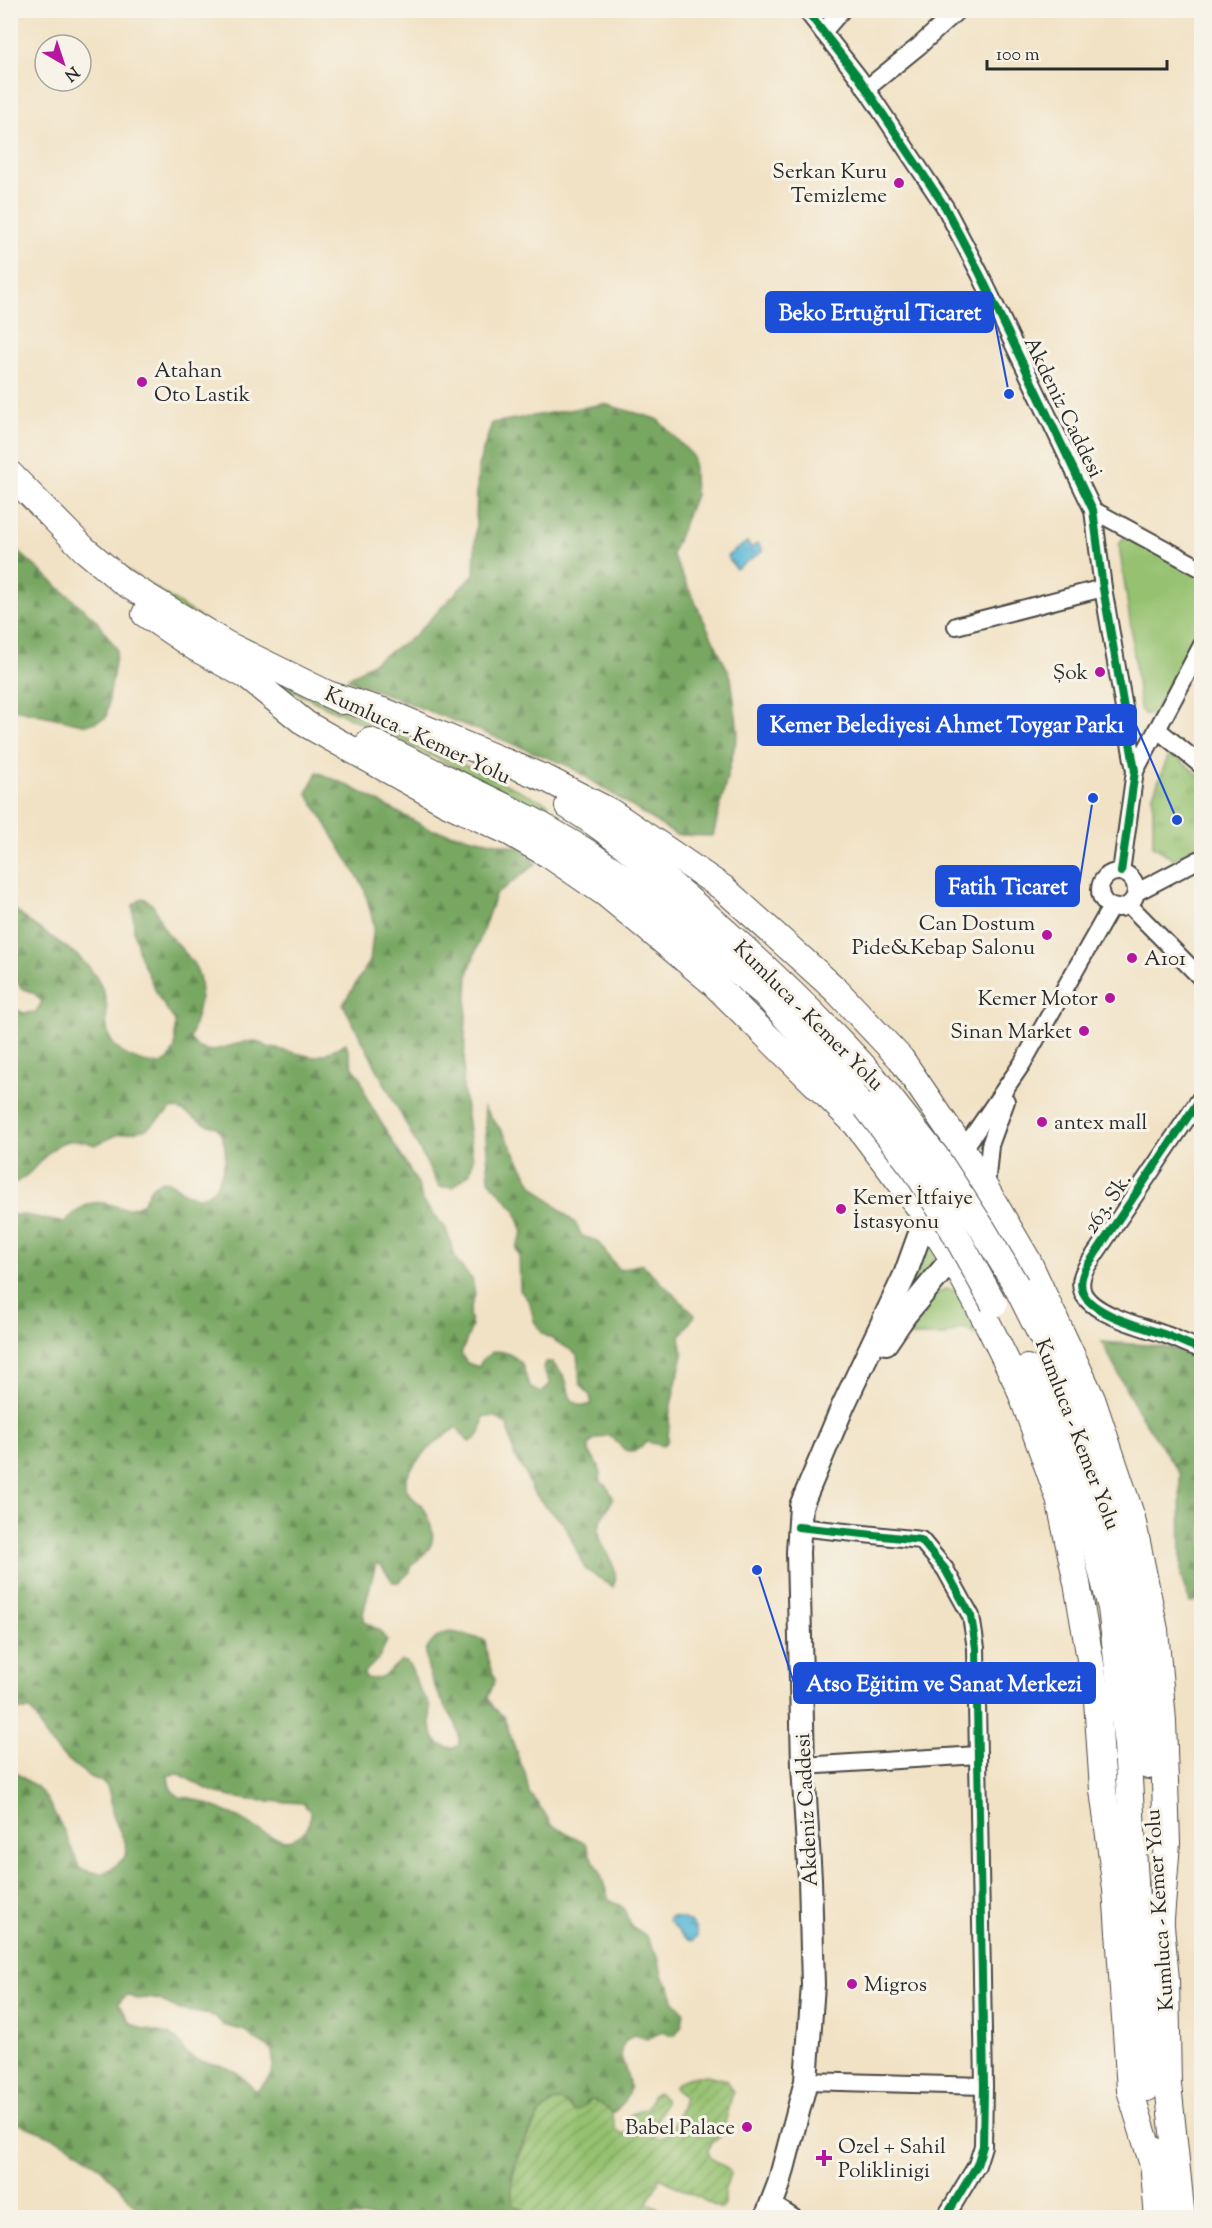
<svg xmlns="http://www.w3.org/2000/svg" width="1212" height="2228" viewBox="0 0 1212 2228" font-family="'Sorts Mill Goudy',serif">
	<style>
		.grass { fill: #95c16f; stroke: #60764d; stroke-width: 1.5 }
		.forest { fill: url(#forest-firs); stroke: #526946; stroke-width: 1.5; fill-rule: evenodd }
		.park { fill: url(#park-tufts); stroke: #60764d; stroke-width: 1.5 }
		.garden { fill: url(#garden-furrows); stroke: #60764d; stroke-width: 1.5 }
		.water { fill: url(#water-ripples); stroke: #427281; stroke-width: 1.5 }
		.lines { fill: none; stroke-linecap: round; stroke-linejoin: round }
		.minor-casing { stroke: #494642; stroke-width: 20 }
		.major-casing { stroke: #494642; stroke-width: 26 }
		.highway-casing { stroke: #494642; stroke-width: 28 }
		.minor { stroke: #fff; stroke-width: 16 }
		.major { stroke: #fff; stroke-width: 22 }
		.highway { stroke: #fff; stroke-width: 26 }
		.highway-bridge-casing { stroke: #494642; stroke-width: 28; stroke-linecap: butt }
		.highway-bridge { stroke: #fff; stroke-width: 26 }
		.cycleway-casing { stroke: #f7f3e8; stroke-width: 11 }
		.cycleway { stroke: #00873e; stroke-width: 8 }
		.poi-dot { fill: #b5179e; stroke: #f7f3e8; stroke-width: 2 }
		.labels { text-anchor: middle; stroke-width: 6; stroke-linejoin: round; paint-order: stroke }
		.poi-label { font-size: 21px; fill: #2b2b2b; stroke: #f7f3e8; text-anchor: end }
		.street-label { font-size: 21px; fill: #2b2b2b; stroke: #f7f3e8 }
		.leader { fill: none; stroke: #1d4ed8; stroke-width: 2 }
		.callout-dot { fill: #1d4ed8; stroke: #f7f3e8; stroke-width: 2 }
		.callout { fill: #1d4ed8; stroke: #1d4ed8; stroke-width: 2 }
		.callout-label { font-size: 22px; text-anchor: middle; font-weight: bold; fill: #fff }
	</style>
	<defs>
		<pattern id="forest-firs" width="22" height="20" patternUnits="userSpaceOnUse" patternTransform="scale(1.5)"><rect width="22" height="20" fill="#78a762"/><path d="M5 1l3.5 6h-7zM16 11l3.5 6h-7z" fill="#638851"/></pattern>
		<pattern id="park-tufts" width="24" height="20" patternUnits="userSpaceOnUse" patternTransform="scale(1.5)"><rect width="24" height="20" fill="#95c16f"/><path d="M3 7l-1-3M5 7V3M7 7l1-3M15 17l-1-3M17 17v-4M19 17l1-3" fill="none" stroke="#7a9d5b"/></pattern>
		<pattern id="garden-furrows" width="10" height="10" patternUnits="userSpaceOnUse" patternTransform="scale(1.5)"><rect width="10" height="10" fill="#95c16f"/><path d="M-1 1l2-2M0 10L10 0M9 11l2-2" fill="none" stroke="#7a9d5b"/></pattern>
		<pattern id="water-ripples" width="26" height="14" patternUnits="userSpaceOnUse" patternTransform="scale(1.5)"><rect width="26" height="14" fill="#58b8d7"/><path d="M2 4q2-2 4 0t4 0M15 11q2-2 4 0t4 0" fill="none" stroke="#4996af"/></pattern>
	</defs>
	<rect width="100%" height="100%" fill="#f7f3e8"/>
	<filter id="ink" filterUnits="userSpaceOnUse"><feTurbulence type="fractalNoise" baseFrequency=".0167" numOctaves="2"/><feDisplacementMap in="SourceGraphic" scale="12" xChannelSelector="R" yChannelSelector="G"/><feConvolveMatrix kernelMatrix="1 2 1 2 8 2 1 2 1" color-interpolation-filters="sRGB"/></filter>
	<filter id="wash" filterUnits="userSpaceOnUse"><feTurbulence type="fractalNoise" baseFrequency=".008" numOctaves="4" result="noise"/><feDisplacementMap in="SourceGraphic" scale="24" xChannelSelector="R" yChannelSelector="G"/><feGaussianBlur stdDeviation="1.35" result="paint"/><feColorMatrix in="noise" values="0 0 0 0 0 0 0 0 0 0 0 0 0 0 0 0 0 1.4 0 .05"/><feComposite in="paint" operator="in"/></filter>
	<g filter="url(#wash)">
		<rect width="100%" height="100%" fill="#f1e2c5"/>
		<g class="grass">
			<polygon points="44,516 336,706 549,804 545,809 271,681"/>
			<polygon points="1127,537 1201,573 1201,620 1158,709 1149,715 1144,714 1140,708 1131,628 1119,545 1122,539"/>
			<polygon points="928,1234 943,1252 904,1301"/>
			<polygon points="946,1289 956,1290 987,1341 963,1328 945,1336 906,1336 934,1295"/>
		</g>
		<g class="forest">
			<polygon points="604,404 657,419 693,456 695,495 672,554 731,677 738,732 713,836 676,835 569,766 347,679 413,637 474,574 478,466 492,423"/>
			<polygon points="11,545 95,619 117,649 106,718 87,725 14,709 11,712"/>
			<polygon points="317,772 351,787 429,829 521,848 536,864 495,895 468,974 463,1087 473,1159 470,1173 453,1187 439,1187 343,1004 370,961 374,925 364,887 307,793"/>
			<path d="M143,898c16,8 13,19 23,33 8,11 19,20 27,32 16,23 3,52 -3,76l8,9 13,3 33,-9 13,-1 10,6 47,10 11,-3 21,-11 7,25 7,8 7,23 51,85 5,18 23,27 11,33 15,17 3,15 -6,20 3,12 -11,28 6,9 12,4c1,-6 6,-10 12,-14 9,-5 23,2 30,10 7,10 2,26 21,29l8,-8 -7,-16 2,-6h6c4,4 10,9 13,15 8,13 -1,23 20,29l8,-2 -2,-8 -10,-13 -3,-28 -6,-5 -28,-16 -9,-13 -4,-18 -10,-13 -1,-35 -3,-7 7,-15 -7,-22 -27,-31 -5,-72 20,26 29,52 42,37 7,13 15,5 22,29 23,-6 53,51 -15,21 3,18 -13,55 -2,31 -5,6 -16,-4 -13,10 -9,-2 -16,-15 -15,4 -5,6v7l10,14 2,16 6,4 6,12c-4,11 -14,20 -14,31 -1,21 24,36 14,58l-28,-18 -21,-46 -19,-17 -13,-16 -6,-16 -11,-16 -7,-32 -12,-9h-13c-1,12 -1,20 -14,25l-12,-14c-16,8 -58,42 -50,62 3,8 11,11 16,17 3,4 5,9 6,13 10,24 -1,32 -19,46v6l-11,10h-6l-11,-16 -6,-3 -13,51 2,8 15,9 7,10 -9,18 -15,15 4,4c16,4 23,-9 34,-17l6,1c7,8 7,17 12,26 3,8 10,12 11,21 3,20 -4,36 24,39l5,-4c1,-18 -7,-26 -15,-40 -9,-15 -19,-37 -18,-54 19,-29 32,-15 59,-10l3,21 7,19 -7,18 6,10 10,9 15,43 6,12 4,21 15,19 7,13 35,18 4,12 9,14 10,31 15,8 6,17 15,10 13,23 5,20 7,8 3,14 11,12 -2,13 -7,10h-6l-5,-4 -17,8 -13,-4c-28,15 -2,34 -5,55 -1,9 -9,17 -16,23l-18,-12h-8l-4,7 -7,4 -11,-9 -8,-2 -17,14 -17,27 -12,34 2,10 -1,9 6,12 11,10h-385c-15,-19 -32,-39 -50,-55 -23,-20 -56,-31 -83,-41v-351l26,17 9,11 18,33 16,38 22,5c40,-22 22,-27 11,-59 -3,-10 -1,-23 -8,-31 -5,-4 -11,-5 -16,-8 -13,-9 -26,-20 -36,-30 -10,-10 -13,-25 -22,-36h-20l-1,-437 6,-14 -5,-20v-23c12,-5 37,6 53,6 8,-6 18,-17 28,-19 22,-4 28,14 51,0 5,-8 7,-19 17,-21 13,-4 18,9 29,13 19,7 28,-8 33,-23 6,-18 4,-30 -5,-45 -18,-2 -27,-16 -44,-19l-27,21 -29,6 -22,10c-46,-19 -50,26 -84,40v-178l13,6 12,-1 6,-10 -8,-9 -13,-5 -10,-14 -1,-70c20,24 51,35 73,57 10,9 21,27 23,40 2,9 -1,19 1,28 4,25 30,33 53,36l9,-6 6,-11v-27l-16,-23 -19,-41 -6,-25 -1,-27zM180,1774c15,9 30,18 47,22 24,6 51,5 76,7l7,8c0,10 -1,18 -10,24 -23,17 -49,-15 -71,-22 -13,-5 -26,-12 -39,-15 -5,-1 -10,0 -13,-3 -8,-5 -8,-12 -9,-20zM127,1995l10,4 11,-1 12,2 20,10 35,6 8,9 23,6 8,8 17,10c6,19 1,29 -15,42l-20,-19 -13,-6 -27,-6 -11,-7 -6,-11 -10,-8 -26,-5 -12,-6 -13,-20z"/>
			<polygon points="1102,1342 1148,1345 1201,1353 1202,1599 1190,1603 1181,1577 1180,1474 1137,1410"/>
		</g>
		<polygon class="park" points="1170,752 1202,778 1201,845 1174,859 1153,846 1153,795"/>
		<path class="garden" d="M706,2075l21,5 6,11 -11,44 -11,7 -3,9c2,12 17,11 22,22l-6,20v12l-3,4 -61,-31 -13,25 18,9 -3,5h-133l-7,-8 -9,-4c-4,-29 4,-54 21,-79 4,-6 6,-13 12,-19l-3,4 10,-9 8,-1 15,11 15,-12c20,9 21,8 25,30l7,5 7,-4v-5l-4,-8 13,-8 8,-1 5,-13 7,-3 6,5v4l-11,25v10l8,1c11,-8 19,-27 22,-41l-10,-9c6,-12 20,-11 32,-13z"/>
		<g class="water">
			<polygon points="747,542 751,548 758,543 763,551 736,569 727,556"/>
			<path d="M672,1916c13,3 25,5 25,21l-5,4c-11,-2 -15,-14 -23,-20v-3z"/>
		</g>
	</g>
	<g filter="url(#ink)">
		<g class="lines">
			<g class="minor-casing">
				<g id="minor">
					<polyline points="806,10 859,78 945,207 980,274 1093,510 1103,588 1135,771 1121,872"/>
					<polyline points="823,32 842,10"/>
					<polyline points="866,89 919,46 958,10"/>
					<polyline points="1093,510 1202,569"/>
					<polyline points="956,626 1103,588"/>
					<polyline points="1157,729 1202,766"/>
					<polyline points="1135,771 1202,645"/>
					<circle cx="1118" cy="890" r="18"/>
					<polyline points="1137,892 1202,858"/>
					<polyline points="1129,905 1202,979"/>
					<path d="M1202,1096l-115,170c-5,8 -8,17 -4,27 10,22 61,34 83,42 12,4 23,11 36,14"/>
					<polyline points="963,1150 1022,1064 1111,907"/>
					<polyline points="986,1187 990,1145 1006,1101"/>
					<polyline points="798,1527 921,1540 945,1569 971,1616 976,1648 984,2086 983,2146 977,2165 945,2218"/>
					<polyline points="803,1766 978,1755"/>
					<polyline points="806,2081 984,2086"/>
					<polyline points="772,2204 794,2218"/>
				</g>
			</g>
			<g class="major-casing">
				<g id="major">
					<polyline points="886,1343 905,1315 975,1231 981,1207"/>
					<polyline points="766,2218 779,2184 806,2081 813,1985 810,1879 803,1766 798,1552 801,1506 843,1406 905,1275 931,1203"/>
				</g>
			</g>
			<g class="highway-casing">
				<g id="highway">
					<polyline points="10,474 84,549 123,582 226,644 342,701"/>
					<polyline points="145,614 194,647 263,685"/>
					<polyline points="249,678 306,724 445,802 509,832 549,855 606,894 658,937 712,982 856,1124 925,1215 953,1259 989,1326 1019,1387 1059,1498 1077,1583 1097,1700 1103,1790 1116,1889 1130,2090 1153,2165"/>
					<polyline points="327,694 386,712 549,780 611,812 723,888 836,990 901,1059 963,1150 1027,1259 1092,1399 1132,1518 1155,1630 1163,1721 1167,1843 1161,1919"/>
					<polyline points="370,741 532,820 585,851 630,882 765,994 866,1107"/>
					<path d="M568,806c41,24 76,56 112,86 69,59 134,119 194,186"/>
					<polyline points="1016,1285 1055,1363 1108,1508 1125,1564 1135,1615 1148,1766"/>
					<polyline points="1027,1368 1055,1426 1080,1486 1111,1608 1127,1745 1147,2088"/>
					<polyline points="1159,1904 1166,1980 1168,2084 1182,2218"/>
					<polyline points="1152,2149 1158,2218"/>
				</g>
			</g>
			<use href="#minor" class="minor"/>
			<use href="#major" class="major"/>
			<use href="#highway" class="highway"/>
			<g class="highway-bridge-casing">
				<g id="highway-bridge">
					<polyline points="874,1078 936,1157 982,1228 1016,1285"/>
					<polyline points="866,1107 916,1171 952,1228 994,1304"/>
				</g>
			</g>
			<use href="#highway-bridge" class="highway-bridge"/>
			<g class="cycleway-casing">
				<g id="cycleway">
					<polyline points="806,10 859,78 945,207 980,274 1093,510 1103,588 1135,771 1121,872"/>
					<path d="M1202,1096l-115,170c-5,8 -8,17 -4,27 10,22 61,34 83,42 12,4 23,11 36,14"/>
					<polyline points="798,1527 921,1540 945,1569 971,1616 976,1648 984,2086 983,2146 977,2165 945,2218"/>
				</g>
			</g>
			<use href="#cycleway" class="cycleway"/>
		</g>
	</g>
	<g class="poi-dot">
		<circle cx="899" cy="183" r="6"/>
		<circle cx="142" cy="382" r="6"/>
		<circle cx="1100" cy="672" r="6"/>
		<circle cx="1047" cy="935" r="6"/>
		<circle cx="1132" cy="958" r="6"/>
		<circle cx="1110" cy="998" r="6"/>
		<circle cx="1084" cy="1031" r="6"/>
		<circle cx="1042" cy="1122" r="6"/>
		<circle cx="841" cy="1209" r="6"/>
		<circle cx="852" cy="1984" r="6"/>
		<circle cx="747" cy="2127" r="6"/>
		<path d="M821 2149h6v6h6v6h-6v6h-6v-6h-6v-6h6z"/>
	</g>
	<g class="labels">
		<g class="poi-label">
			<text x="887" y="178">Serkan Kuru<tspan x="887" dy="24">Temizleme</tspan></text>
			<text x="154" y="377" text-anchor="start">Atahan<tspan x="154" dy="24">Oto Lastik</tspan></text>
			<text x="1088" y="679">Şok</text>
			<text x="1035" y="930">Can Dostum<tspan x="1035" dy="24">Pide&amp;Kebap Salonu</tspan></text>
			<text x="1144" y="965" text-anchor="start">A101</text>
			<text x="1098" y="1005">Kemer Motor</text>
			<text x="1072" y="1038">Sinan Market</text>
			<text x="1054" y="1129" text-anchor="start">antex mall</text>
			<text x="853" y="1204" text-anchor="start">Kemer İtfaiye<tspan x="853" dy="24">İstasyonu</tspan></text>
			<text x="864" y="1991" text-anchor="start">Migros</text>
			<text x="735" y="2134">Babel Palace</text>
			<text x="838" y="2153" text-anchor="start">Ozel + Sahil<tspan x="838" dy="24">Poliklinigi</tspan></text>
		</g>
		<g class="street-label">
			<text transform="translate(1064 407) rotate(64)" y="7">Akdeniz Caddesi</text>
			<text transform="translate(418 735) rotate(25)" y="7">Kumluca - Kemer Yolu</text>
			<text transform="translate(809 1015) rotate(45)" y="7">Kumluca - Kemer Yolu</text>
			<text transform="translate(1107 1203) rotate(-56)" y="7">263. Sk.</text>
			<text transform="translate(1078 1434) rotate(69)" y="7">Kumluca - Kemer Yolu</text>
			<text transform="translate(806 1810) rotate(-93)" y="7">Akdeniz Caddesi</text>
			<text transform="translate(1159 1910) rotate(-94)" y="7">Kumluca - Kemer Yolu</text>
		</g>
	</g>
	<path class="leader" d="M1009 394L993 312M1177 820L1136 725M1093 798L1079 886M757 1570L794 1683"/>
	<g class="callout-dot">
		<circle cx="1009" cy="394" r="6"/>
		<circle cx="1177" cy="820" r="6"/>
		<circle cx="1093" cy="798" r="6"/>
		<circle cx="757" cy="1570" r="6"/>
	</g>
	<g class="callout">
		<rect x="766" y="292" width="227" height="40" rx="6"/>
		<rect x="758" y="705" width="378" height="40" rx="6"/>
		<rect x="936" y="866" width="143" height="40" rx="6"/>
		<rect x="794" y="1663" width="301" height="40" rx="6"/>
	</g>
	<g class="callout-label">
		<text x="880" y="320">Beko Ertuğrul Ticaret</text>
		<text x="947" y="732">Kemer Belediyesi Ahmet Toygar Parkı</text>
		<text x="1008" y="894">Fatih Ticaret</text>
		<text x="944" y="1691">Atso Eğitim ve Sanat Merkezi</text>
	</g>
	<rect width="1212" height="2228" fill="none" stroke="#f7f3e8" stroke-width="36"/>
	<g transform="translate(63 63) rotate(141)"><circle r="28" fill="#f7f3e8" stroke="#a5a39c" stroke-width="1.5"/>
	<path d="M0-4.5L10 22L0 15L-10 22Z" fill="#b5179e"/>
	<text y="-9" font-size="16" font-weight="bold" text-anchor="middle" fill="#2b2b2b">N</text>
	</g>
	<path d="M987 60v9h180v-9" fill="none" stroke="#2b2b2b" stroke-width="3"/>
	<text x="996" y="60" font-size="18" fill="#2b2b2b" stroke="#f7f3e8" stroke-width="4.5" paint-order="stroke">100 m</text>
</svg>
